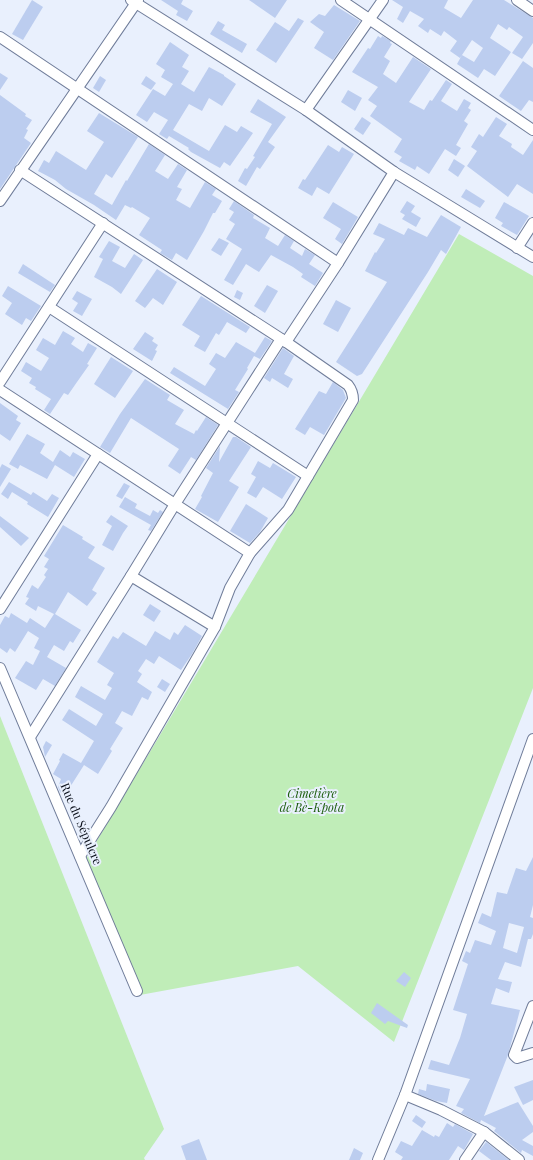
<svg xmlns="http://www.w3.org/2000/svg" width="533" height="1160" viewBox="0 0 533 1160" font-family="'Playfair Display',serif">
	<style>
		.green { fill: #c0edb8 }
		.building { fill: #bccdef; fill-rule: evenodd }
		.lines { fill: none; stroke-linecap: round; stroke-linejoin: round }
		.street-casing { stroke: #707d9a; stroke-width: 12 }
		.street { stroke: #fff; stroke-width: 10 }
		.labels { text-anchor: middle; stroke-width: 4; stroke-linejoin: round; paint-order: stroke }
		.park-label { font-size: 12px; font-style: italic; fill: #1b5c0c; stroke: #e9f0fd }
		.street-label { font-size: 12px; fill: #0c111c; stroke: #e9f0fd }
	</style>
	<rect width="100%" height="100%" fill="#e9f0fd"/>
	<g class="green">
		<polygon points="459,234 533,276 533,688 394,1042 298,966 140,995 86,859"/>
		<polygon points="0,716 164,1129 144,1158 145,1160 0,1160"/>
	</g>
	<g class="building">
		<polygon points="32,0 43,7 23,40 12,34"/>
		<polygon points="161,0 183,0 181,4 193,11 187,21 176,15 178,11"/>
		<polygon points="249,0 287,0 275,18"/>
		<polygon points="392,0 448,0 444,8 461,18 473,0 504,0 533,18 533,43 522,59 512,53 523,37 509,27 507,30 498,24 490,38 511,52 495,76 484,69 478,78 457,64 462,55 474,62 483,48 472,40 460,58 450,51 457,41 444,31 441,36 430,29 428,33 418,26 424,19 410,11 403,23 397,19 403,7"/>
		<polygon points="334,5 360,21 333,60 314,48 324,32 310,22 319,14 325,16"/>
		<polygon points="298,18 304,21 276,63 256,50 275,22 289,31"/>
		<polygon points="218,21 225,25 222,30 247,44 242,53 210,34"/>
		<polygon points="378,36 381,38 382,36 391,41 390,43 392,44 384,57 390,61 383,74 396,83 413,57 431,69 409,102 424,110 430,100 432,101 446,80 452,84 441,101 457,111 464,99 471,103 468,108 471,110 464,121 468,124 456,145 461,148 456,156 445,149 429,174 417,166 415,170 399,161 402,157 394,152 402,139 370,116 377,106 368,100 378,87 352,72 368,48 370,49"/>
		<polygon points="170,42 189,55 182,67 189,71 181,84 194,92 209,67 224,75 224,76 236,84 222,106 209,98 202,111 189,104 173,130 209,151 225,125 237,132 241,126 253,133 230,166 224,162 220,168 191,152 188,149 189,148 169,136 167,139 159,134 168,120 154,112 147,122 136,115 153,89 165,96 173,84 161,77 165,70 156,64"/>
		<polygon points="523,61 533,68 533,102 529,100 521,111 499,96"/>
		<polygon points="0,73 8,78 0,90"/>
		<polygon points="100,76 106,80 99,92 93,88"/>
		<polygon points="146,76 156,83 151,90 141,84"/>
		<polygon points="348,90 362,98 355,111 341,102"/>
		<polygon points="0,95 26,114 25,116 32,120 26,129 28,130 24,138 31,143 0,189"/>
		<polygon points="258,99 286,117 268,142 275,147 260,169 257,167 246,186 238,181 245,168 247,169 255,157 253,156 272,124 250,112"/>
		<polygon points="99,113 138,137 112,178 106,174 94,194 112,205 126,180 127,181 149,144 165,155 155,171 168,179 178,164 187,170 177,187 182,189 176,200 190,208 205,182 216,189 212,195 222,201 215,213 213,213 204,231 187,260 176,253 172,260 160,253 162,250 139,235 150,218 132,207 131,208 125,205 116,220 94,205 66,189 55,180 38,171 44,160 49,163 56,151 86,170 104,142 87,131"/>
		<polygon points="362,117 371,123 363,135 354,129"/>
		<polygon points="496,117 507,124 499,136 512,144 511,147 523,155 533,140 533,194 517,184 508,197 467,166 477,151 471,147 479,134 483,137"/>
		<polygon points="328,145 339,152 342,147 354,154 329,194 317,187 312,196 298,188 303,179 305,180"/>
		<polygon points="454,159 465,166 458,177 448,170"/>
		<polygon points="466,189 485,201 480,208 461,197"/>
		<polygon points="234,201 254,215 253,218 270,228 265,238 278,246 285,235 294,241 290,248 302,256 305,249 315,255 309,264 323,273 315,286 301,277 303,274 293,267 271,255 259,272 246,264 233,285 224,280 242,249 226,239 235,224 229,220 234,212 229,209"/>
		<polygon points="407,201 415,206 411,212 421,218 416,227 402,219 405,215 400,212"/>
		<polygon points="333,202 358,217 342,244 335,239 341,229 323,218"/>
		<polygon points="504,202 529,216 517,235 501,226 503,223 495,218"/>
		<polygon points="441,215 461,227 446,254 441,250 428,272 362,374 357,376 336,362 387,282 365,271 375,252 376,253 385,239 373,234 379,223 404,235 408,228 427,237"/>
		<polygon points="219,238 229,243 221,256 211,250"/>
		<polygon points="109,241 120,247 112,261 125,268 134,254 143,260 121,294 112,287 94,277 103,259 99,257"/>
		<polygon points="23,264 55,285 50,292 18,273"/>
		<polygon points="157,269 177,282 163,305 153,298 145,308 135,301"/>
		<polygon points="267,285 278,291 265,313 254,306"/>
		<polygon points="8,286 41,306 31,321 26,318 22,325 5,314 12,303 2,296"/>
		<polygon points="237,290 243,293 240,300 234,297"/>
		<polygon points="77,291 92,299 82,316 73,311 78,303 72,299"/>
		<polygon points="201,296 250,327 246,333 227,322 219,335 216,333 205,352 194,346 200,336 182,325"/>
		<polygon points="336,300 351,308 338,332 323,324"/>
		<polygon points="63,331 75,338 71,344 83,352 88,343 97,348 87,364 89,365 77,382 68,395 64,393 50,414 44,410 51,399 35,389 36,387 29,383 32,378 21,371 26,362 41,371 49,358 36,350 43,338 55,345"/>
		<polygon points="145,332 154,338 152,341 158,345 155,350 157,351 152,361 133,349"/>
		<polygon points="265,337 272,341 260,359 254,356 247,368 248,369 235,390 239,392 228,409 170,373 174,367 205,386 216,369 209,364 216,353 225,358 236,342 255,353"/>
		<polygon points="283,348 294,356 284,374 293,379 288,388 272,378 270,382 264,378"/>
		<polygon points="111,357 133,371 115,398 94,384"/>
		<polygon points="145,379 170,395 167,400 184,410 175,424 194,434 196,430 197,431 206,417 218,425 196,460 191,457 180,474 168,466 179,449 131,418 110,453 100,447 120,414"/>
		<polygon points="333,382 343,390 346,398 324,435 310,427 305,435 295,429 319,391 326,394"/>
		<polygon points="0,403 18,416 16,420 21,423 10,441 0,434"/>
		<polygon points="27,434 45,444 40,453 53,462 60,450 70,457 73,452 85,459 74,477 55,465 47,479 20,465 18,469 9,464"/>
		<polygon points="233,437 236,437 251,447 229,481 239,487 218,522 195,509 202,497 201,496 213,473 206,468 220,446 219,462"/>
		<polygon points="258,461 270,468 273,463 296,477 282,499 263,487 256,498 247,493 256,477 251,474"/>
		<polygon points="2,464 11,469 0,487 0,468"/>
		<polygon points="9,482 31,495 33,492 47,501 52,494 59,498 48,517 27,504 28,502 12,492 8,499 1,494"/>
		<polygon points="124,483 130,486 122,499 116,496"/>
		<polygon points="125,497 137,504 135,508 150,516 153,510 158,513 160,510 163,512 151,531 148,530 151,525 119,507"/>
		<polygon points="246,504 268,518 260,532 250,543 230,531"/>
		<polygon points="111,515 128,526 123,533 113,551 102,545 112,526 106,522"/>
		<polygon points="0,516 29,538 21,546 0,527"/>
		<polygon points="63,525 83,537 82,539 95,547 88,558 105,568 92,590 97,593 87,606 68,592 55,614 81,630 73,643 70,641 64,651 54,645 47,657 66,668 55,686 43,679 36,690 15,678 26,661 33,665 40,651 34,648 39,638 28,631 15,652 10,648 7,653 0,648 0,625 5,616 9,618 11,613 27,623 30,618 45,628 54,614 38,606 36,611 25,604 29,598 26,597 32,585 38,589 46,577 44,575 48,569 44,567 49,559 44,556"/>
		<polygon points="150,604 161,611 154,622 143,615"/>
		<polygon points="185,625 202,636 192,654 181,670 159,656 154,664 146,659 138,671 142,674 137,682 152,692 148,700 142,697 132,716 122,711 115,723 123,728 110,749 112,751 98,774 84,765 65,795 60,792 58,787 61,779 53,774 60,761 59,760 63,753 81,763 94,741 62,720 69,709 96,726 103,714 75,697 81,686 105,700 112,688 107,685 114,673 97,662 113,636 118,639 123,632 146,646 155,631 170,640 174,632 178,635"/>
		<polygon points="162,679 170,684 165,692 157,687"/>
		<polygon points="46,741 52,745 45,757 43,747"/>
		<path d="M533,857v48l-3,12 3,1v16l-2,5h-3l-7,28 -16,-5 -7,17 14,3 -3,11 -13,-5 -5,16 29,6 -12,45 -24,61 34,-14 15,24v6l-11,8 11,6v10l-11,-6 -1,3 -27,-22 2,-3 -15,-8 -1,3 -19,-10 3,-4 -8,-3 14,-27 -42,-10 3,-9 18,5 11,-27 7,-24 -14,-4 15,-46 -6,-3 4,-10 4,2 5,-13 16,5 5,-14 -18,-8 4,-10 9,4 6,-25 10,2 9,-26 10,3zM509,923l15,4 -7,26 -14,-5z"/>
		<polygon points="404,972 411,978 405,987 396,981"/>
		<polygon points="377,1003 408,1025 407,1028 388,1021 385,1024 371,1013"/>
		<polygon points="533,1080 533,1100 523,1105 514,1087"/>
		<polygon points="427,1084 450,1089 447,1103 436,1101 418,1094 419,1089 426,1091"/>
		<polygon points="416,1115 426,1122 422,1128 412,1121"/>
		<polygon points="447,1123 453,1127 455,1124 473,1134 464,1150 458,1146 449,1160 401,1160 403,1157 395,1152 401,1141 412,1146 422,1130 434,1137 435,1135 439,1137"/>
		<polygon points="199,1139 207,1160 186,1160 181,1146"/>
		<polygon points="486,1142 509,1160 491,1160 479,1151"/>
		<polygon points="354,1148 363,1153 360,1160 349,1160"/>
	</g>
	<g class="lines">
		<g class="street-casing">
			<g id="street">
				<polyline points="131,0 306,110 394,172 533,257"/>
				<polyline points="341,0 533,130"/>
				<polyline points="517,0 533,11"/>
				<polyline points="0,37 338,263"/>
				<polyline points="306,110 383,0"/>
				<path d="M20,170l266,172 62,43c4,5 5,9 5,15l-65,110 -38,43 -20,35 -15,39 -104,180 -31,49"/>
				<polyline points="0,201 138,0"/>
				<polyline points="517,248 533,223"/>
				<polyline points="49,307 308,476"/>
				<polyline points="286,342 338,263 394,172"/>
				<polyline points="0,382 103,223"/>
				<polyline points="0,390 250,553"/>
				<polyline points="131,576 215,627"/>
				<polyline points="0,609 98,454"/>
				<polyline points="0,668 137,991"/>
				<polyline points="30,737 131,576 175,504 281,339"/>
				<polyline points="533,1006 514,1055 517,1058 533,1053"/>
				<polyline points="405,1095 441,1110 484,1132 519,1160"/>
				<polyline points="378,1160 405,1095 533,739"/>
				<polyline points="465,1160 484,1132"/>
			</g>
		</g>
		<use href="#street" class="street"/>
	</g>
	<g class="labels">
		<g class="park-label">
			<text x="312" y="798">Cimetière<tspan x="312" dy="14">de Bè-Kpota</tspan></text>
		</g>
		<g class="street-label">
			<text transform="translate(81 824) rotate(67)" y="4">Rue du Sépulcre</text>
		</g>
	</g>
</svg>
